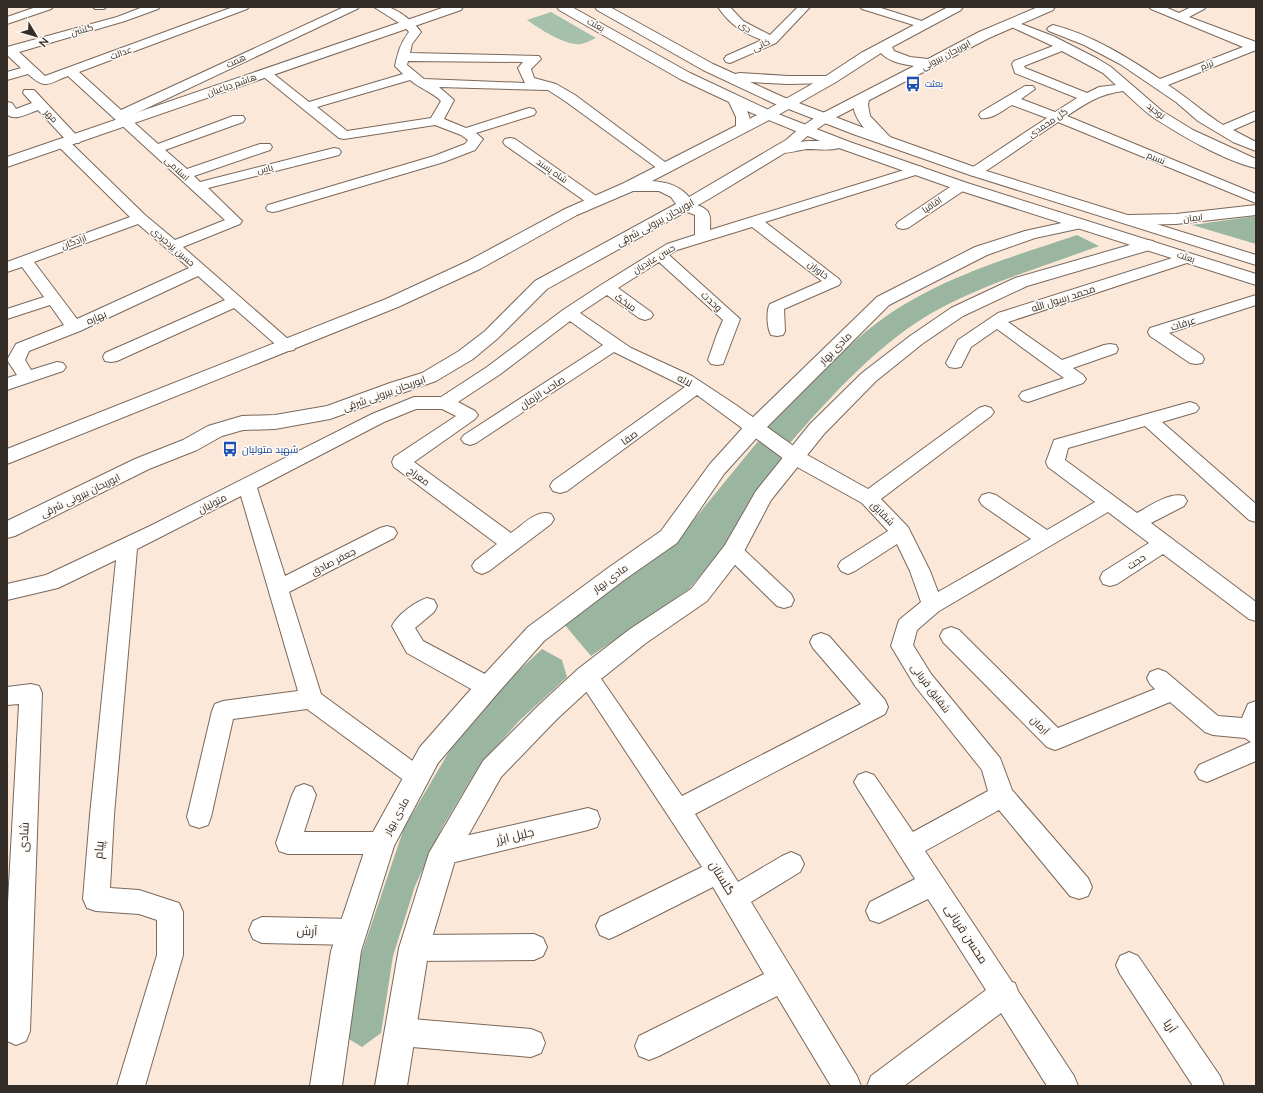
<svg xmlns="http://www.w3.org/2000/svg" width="1263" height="1093" viewBox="0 0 1263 1093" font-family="Mulish,Cairo,sans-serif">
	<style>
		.green { fill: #a5c1ac }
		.forest { fill: #9ab6a1 }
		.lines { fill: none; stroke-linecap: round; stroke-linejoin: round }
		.street-casing { stroke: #79685b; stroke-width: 2 }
		.secondary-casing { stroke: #79685b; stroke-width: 2 }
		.primary-casing { stroke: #79685b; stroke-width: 2 }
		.street { fill: #fff; fill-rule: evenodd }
		.secondary { fill: #fff; fill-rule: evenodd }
		.primary { fill: #fff; fill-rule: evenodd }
		.labels { text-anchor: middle; stroke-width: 3; stroke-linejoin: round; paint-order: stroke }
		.far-street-label { font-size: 9px; fill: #342c27; stroke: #fdf9f5 }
		.far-transit-label { font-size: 9px; fill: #164399; stroke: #fdf9f5; text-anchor: start }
		.street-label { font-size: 10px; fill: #342c27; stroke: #fdf9f5 }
		.transit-label { font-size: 10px; fill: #164399; stroke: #fdf9f5; text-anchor: start }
		.near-street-label { font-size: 12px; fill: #342c27; stroke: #fdf9f5 }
	</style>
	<rect width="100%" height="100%" fill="#fce8d9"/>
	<path class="green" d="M551,12l45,26c-5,2 -10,5 -15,6 -16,2 -41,-15 -54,-24z"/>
	<g class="forest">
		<polygon points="1256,216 1256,244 1192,225"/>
		<path d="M1077,235l22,11c-54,20 -109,36 -160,63 -58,31 -108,87 -150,135l-22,-16c41,-41 88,-95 138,-124 53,-32 113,-49 172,-69z"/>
		<polygon points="759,440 784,457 755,492 724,547 689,589 591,656 564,624 679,538"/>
		<polygon points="542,649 562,660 567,677 519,721 479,766 443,826 415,886 393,956 381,1033 362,1047 334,1030 358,964 404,828 450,750 512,677"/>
	</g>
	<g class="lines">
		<g class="street-casing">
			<g id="street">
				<polygon points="36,7 53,7 51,9 7,24 7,17"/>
				<polygon points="93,7 106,7 104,9 95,9"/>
				<path d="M143,7h17l-2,2 -33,12 -106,31 26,24 188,-69h16l-2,2 -168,63 42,38 223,-103h15l-2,2 -229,108 30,27 75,-28h10l2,3 -2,3 -78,28 22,19 73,-25h10l2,3 -2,3 -76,26 6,6 134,-34 5,1 2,3 -2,3 -131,33 34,33 -2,3 -57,23 113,99 -2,4 -6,1 -6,-1 -48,-42 -117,53 -6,1 -6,-1 -2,-4 2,-4 120,-53 -27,-24 -118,55 -51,20 -4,9 6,10 26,-8 6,1 3,4 -3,4 -56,19v-12l10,-3 -10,-15 9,-16 48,-19 -14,-20 -43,14v-10l37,-12 -22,-30 -15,5v-10l123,-45 -72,-71 -2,-3 2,-3h8l-28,-30c-9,3 -24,12 -31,4v-12l5,1 4,6 16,-6 -9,-10 1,-3h10l47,50 -2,3h-8l74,72 30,25 50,-20 -157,-144c-21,8 -22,14 -40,-2l-21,6v-8l14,-4 -14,-13v-8l110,-30zM138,224l51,44 -112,51 -43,-57z"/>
				<path d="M374,7c4,0 9,-1 13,0 11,2 28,16 34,25l-9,12 -2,9 129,3 2,3 -10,10 3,9 22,6 19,11 98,73 -2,3 -5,1 -5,-1 -96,-70 -17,-11 -109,-3 15,13 -10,19 22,9 63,-20 5,1 2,3 -2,3 -58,18 7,6 -8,11 -31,12 -166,49 -5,1 -5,-1 -2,-3 2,-3 166,-49 31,-12 3,-4 -7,-5 -26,-10 -91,14 -5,-1 -79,-64 2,-3h8l39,31 94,-28 -8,-8c3,-14 5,-22 14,-34l-5,-6zM408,61l115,1 -5,6 7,15 -101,-4 -17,-14zM410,80c9,8 22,12 31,21l-10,17 -84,13 -30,-24z"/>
				<path d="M718,7h12l13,14 27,14 28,-28h12l-34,36 -46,20 -4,-1 -2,-3 2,-3 36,-16c-19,-7 -33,-16 -44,-33z"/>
				<polygon points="860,7 878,7 928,23 930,25 928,27 920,27 862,9"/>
				<path d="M1149,7h16l14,6 12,-6h15l-2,2 -15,8 67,25v8l-88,35c19,12 36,28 55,40l33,-14v9l-23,10 23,12v9l-23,-9 -35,-21 -22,-19 -56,-38 -36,-19 -35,-14 -2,-2 2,-2 4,-2c39,10 74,32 107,54l83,-32 -92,-38z"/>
				<path d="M1011,20l42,16 45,23 13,8 51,44 31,19 63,29v9c-31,-7 -76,-33 -102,-50 -11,-8 -21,-18 -31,-27 -23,3 -37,12 -56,25l189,78v9l-198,-81 -78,53 -5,1 -5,-1 -2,-3 2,-3 77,-51 -35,-13c-9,5 -20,15 -31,13l-2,-3 2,-3 44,-26h8l2,3 -14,10 34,13 22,-14 -62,-25 -3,-9 2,-3 39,-15 -46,-21 -2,-2 2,-2zM1062,51l41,22 13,12 -17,2 -12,6 -62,-25 -1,-2z"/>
				<polygon points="510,138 515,139 599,198 601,201 599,204 594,205 589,204 505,145 503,142 505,139"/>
				<path d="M917,166l5,1 2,3 -2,3 -157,49 74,57 2,3 -2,3 -55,24 1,22 -2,4 -6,1 -6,-1c-4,-7 -5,-25 -1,-31l52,-23 -70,-54 -75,23 -8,5 71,64 -17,45 -6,1 -6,-1 -3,-4 9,-26 6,-14 -64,-58 -41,26 33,24 2,3 -2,3 -6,2 -6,-2 -32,-23 -27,18 51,35 61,28 44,29 66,47 66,37 111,-81 6,-2 6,2 3,4 -3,4 -110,83 27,28 22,44 8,21 93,-53 -49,-34 -3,-5 3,-5 7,-2 7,2 51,35 48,-28 -47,-35 -2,-5 8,-22 136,-38 6,2 3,4 -3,4 -34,10 94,82v18l-7,-2 -104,-94 -77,22 -3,12 72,53c13,-7 32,-21 47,-17l3,5 -3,5 -33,17 105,79v19l-7,-2 -86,-65 -46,30 -7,2 -7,-2 -3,-6 3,-6 46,-29 -41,-31 -169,99 -22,19 -4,15 18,29 69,84 12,32 76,88 4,9 -4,9 -9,3 -9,-3 -71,-86 -74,41 87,131 3,1 3,8 56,85 4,10h-31l-46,-73 -97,73h-37l4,-10 115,-86 -58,-91 -49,24 -9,-3 -4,-9 4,-9 45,-23 -57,-90 -4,-7 4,-7 8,-3 8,3 39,57 75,-41 -6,-21 -67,-84 -24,-40 8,-26 22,-18 -11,-31 -13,-27 -42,27 -7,3 -7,-3 -3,-5 3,-5 47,-30 -26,-28 -74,-41 -91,-67 -130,96 -7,2 -7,-2 -3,-5 3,-5 132,-94 -71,-35 -138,91 -6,2 -6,-2 -3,-4 3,-4 139,-90 -33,-24 -71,54 -41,27 17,9 3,4 -3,4 -61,43 97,71c12,-8 25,-24 40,-19l3,5 -3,5 -62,47 -7,3 -7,-3 -3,-5 3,-5 22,-17 -103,-77 -2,-5 2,-5 62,-41 -14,-7h-26l-32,13 -127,66 28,88 95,-48 7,-2 7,2 3,5 -3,5 -105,54 32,102 104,76 4,7 -4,7 -8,3 -8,-3 -102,-75 -74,10 -22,98 -3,8 -9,3 -9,-3 -3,-8 25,-106 3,-7 8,-3 75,-10 -57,-195 -104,53 -23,266 -4,73 29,2 40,13 4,9v43l-38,131h-28l40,-131v-35l-18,-6 -43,-3 -9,-3 -4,-9 7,-84 26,-255 -58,28 -51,12v-16l39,-9 104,-49 222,-112 42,-17h27l46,-30 76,-57 38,-25 66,-41 28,-9v-20l-15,-6 -2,-3 2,-3c6,-2 27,3 29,11 2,5 1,11 1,16z"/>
				<polygon points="961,182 966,183 968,186 966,189 908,228 903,229 898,228 896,225 898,222 956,183"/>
				<polygon points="1188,253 1193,255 1196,258 1193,261 1008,322 1062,360 1104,345 1110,344 1116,345 1118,349 1116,353 1073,368 1083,375 1086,379 1083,383 1034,400 1028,402 1022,400 1019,396 1022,392 1064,378 997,329 971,347 961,367 955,368 949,367 946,363 958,340 998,313"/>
				<polygon points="1256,295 1256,305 1169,333 1202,355 1204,359 1202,363 1196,364 1190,363 1150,336 1148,332 1150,328"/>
				<polygon points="733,544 740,546 791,594 794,600 791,606 784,608 777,606 726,556 723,551 726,546"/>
				<path d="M427,598l7,2 3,6 -3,6 -19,16 8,13 73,39 3,7 -3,7 -8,2 -8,-2 -73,-41 -15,-27c6,-12 23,-24 35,-28z"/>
				<polygon points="951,627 959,630 1058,728 1155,689 1150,684 1147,678 1150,672 1158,669 1166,672 1218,716 1242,718 1248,704 1256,701 1256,761 1207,782 1199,779 1195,772 1199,765 1251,742 1245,738 1213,735 1205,732 1170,702 1063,747 1055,750 1047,747 943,642 940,636 943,630"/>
				<polygon points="821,633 829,636 885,700 888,707 885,714 695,814 738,882 782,856 791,852 800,856 804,864 800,872 751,902 857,1076 861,1086 831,1086 777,996 659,1056 649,1060 639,1056 635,1046 639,1036 764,974 713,887 618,935 609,939 600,935 596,926 600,917 702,867 576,676 579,670 587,667 595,670 682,796 861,704 813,648 810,642 813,636"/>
				<polygon points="31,684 39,686 42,693 30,1031 26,1041 16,1045 7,1041 7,920 19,704 7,705 7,687"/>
				<polygon points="304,784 312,787 316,795 304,832 381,832 390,835 393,843 390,851 381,854 288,854 279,851 276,843 292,795 296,787"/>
				<polygon points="588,808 597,811 600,819 597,827 588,830 443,865 434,861 431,853 434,845 443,841"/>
				<polygon points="262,917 353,919 362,923 366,932 362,941 353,945 262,943 253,939 249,930 253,921"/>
				<polygon points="534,934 543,938 547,947 543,956 534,960 414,961 405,957 401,948 405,939 414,935"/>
				<polygon points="1129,952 1138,956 1220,1076 1224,1086 1193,1086 1120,974 1116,965 1120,956"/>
				<polygon points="400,1018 531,1029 541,1033 545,1043 541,1053 531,1057 400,1046 390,1042 386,1032 390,1022"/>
			</g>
		</g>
		<g class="secondary-casing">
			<g id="secondary">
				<polygon points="445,7 463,7 461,10 7,167 7,157"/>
				<path d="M948,7h15l-2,3 -69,37 2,4 16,6 18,2 51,-27 59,-25h17l-2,3 -64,28 -160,83 -18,12 -15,13 -87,53 -162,90 -50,50 -24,20 -37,22 -106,38 -55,10 -32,1 -21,6 -25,14 -48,19 -134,67 -8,2v-17l128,-62 48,-19 25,-14 34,-10 33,-1 52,-9 63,-23 32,-10 37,-22 26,-20 50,-50 141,-77 -5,-7 -12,-6h-26l-56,24 -97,54 -82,38 -391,157v-15l379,-150 82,-38 97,-52 59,-26 139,-71 63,-36 35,-23zM881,53c7,9 23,11 33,13l-95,49 -18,12 -15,13 -97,57c-9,-11 -22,-15 -37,-16l121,-63 63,-36z"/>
				<polygon points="1256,205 1256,215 1176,224 1130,225 1124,223 1122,220 1124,217 1130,215 1176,214"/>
				<polygon points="1080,219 1086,221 1088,224 1086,227 1035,238 987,255 889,305 762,432 724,474 677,543 624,580 544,641 497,694 438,763 394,846 361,951 342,1086 310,1086 331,951 367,843 420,747 479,680 528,627 608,568 661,531 710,464 748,422 877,297 975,247 1025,231"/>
				<polygon points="1147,240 1153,241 1155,245 1153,249 1027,286 963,316 922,344 876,381 824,434 771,500 741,557 707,601 646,643 596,683 557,719 501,777 456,857 429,948 407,1086 375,1086 399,948 429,853 483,761 539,705 578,669 630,629 691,589 725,545 756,491 810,424 862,373 910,336 951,308 1015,278"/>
			</g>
		</g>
		<g class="primary-casing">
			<g id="primary">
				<path d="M557,7h15l118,66 83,39 74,29 120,42 289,91v11l-301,-96 -116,-41c-10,3 -22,1 -32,1 -10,1 -21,6 -31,3l-3,-3 3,-3 31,-5h13l-73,-30c3,6 5,14 1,20l-5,1 -5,-1 -2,-3v-11l-7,-15 -49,-23 -121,-69z"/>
				<path d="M595,7h15l103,57 22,10 5,-1 48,3h48l2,3 -2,3 -5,1 -43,1 -38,-2 33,15 81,31c-7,-9 -15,-21 -7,-32l5,-1 5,1 2,3 -1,6 2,11 20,21 90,32 276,86v10l-286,-90 -117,-41 -80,-31 -70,-33 -106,-60z"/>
			</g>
		</g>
		<use href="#street" class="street"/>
		<use href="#secondary" class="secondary"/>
		<use href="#primary" class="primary"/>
	</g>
	<defs>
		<g id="bus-bare" transform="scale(1.2)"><path d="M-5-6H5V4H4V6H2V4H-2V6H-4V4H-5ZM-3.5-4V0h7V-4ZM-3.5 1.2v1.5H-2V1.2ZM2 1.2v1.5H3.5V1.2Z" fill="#1a4fb4" stroke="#fdf9f5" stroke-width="2.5" paint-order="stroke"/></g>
	</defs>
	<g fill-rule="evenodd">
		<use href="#bus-bare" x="913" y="84"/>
		<use href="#bus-bare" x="230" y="449"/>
	</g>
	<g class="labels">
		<g class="far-street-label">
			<text transform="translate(596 25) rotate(29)" y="3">بعثت</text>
			<text transform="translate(745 27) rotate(36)" y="3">دی</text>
			<text transform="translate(82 30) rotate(-16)" y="3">گلشن</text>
			<text transform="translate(761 45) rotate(-26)" y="3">خانی</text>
			<text transform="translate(121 53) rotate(-20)" y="3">عدالت</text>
			<text transform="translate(946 55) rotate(-28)" y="3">ابوریحان بیرونی</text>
			<text transform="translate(236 61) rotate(-25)" y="3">همت</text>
			<text transform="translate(1207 65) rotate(-21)" y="3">ترنم</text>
			<text transform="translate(232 85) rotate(-19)" y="3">هاشم دباغیان</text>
			<text transform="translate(1156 111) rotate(39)" y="3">توحید</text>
			<text transform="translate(51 116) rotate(46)" y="3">مهر</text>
			<text transform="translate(1048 123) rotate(-34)" y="3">گل محمدی</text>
			<text transform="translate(1156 158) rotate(22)" y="3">نسیم</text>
			<text transform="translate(177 169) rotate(43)" y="3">اسلامی</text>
			<text transform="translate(265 169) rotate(-14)" y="3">یاس</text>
			<text transform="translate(552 171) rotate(35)" y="3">شاه پسند</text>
			<text transform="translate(932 205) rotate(-34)" y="3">اقاقیا</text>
			<text transform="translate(1193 218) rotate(-6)" y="3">ایمان</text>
			<text transform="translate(74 242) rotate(-20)" y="3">آزادگان</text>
			<text transform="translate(173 247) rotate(41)" y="3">حسین یزدجردی</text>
			<text transform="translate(1186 257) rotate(18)" y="3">بعثت</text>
			<text transform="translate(654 259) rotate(-31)" y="3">حسن عابدیان</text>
			<text transform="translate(818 270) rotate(38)" y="3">خاوران</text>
		</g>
		<g class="far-transit-label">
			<text x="925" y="87">بعثت</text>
		</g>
		<g class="street-label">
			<text transform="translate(655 222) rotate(-29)" y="4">ابوریحان بیرونی شرقی</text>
			<text transform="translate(1063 298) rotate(-18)" y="4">محمد رسول الله</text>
			<text transform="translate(712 301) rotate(42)" y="4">وحدت</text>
			<text transform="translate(626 302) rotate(35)" y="4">میخک</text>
			<text transform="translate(96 317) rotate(-24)" y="4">بهاره</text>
			<text transform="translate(1183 323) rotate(-18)" y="4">عرفات</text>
			<text transform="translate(835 348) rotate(-45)" y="4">مادی بهار</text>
			<text transform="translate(685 380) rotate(28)" y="4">لاله</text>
			<text transform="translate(542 392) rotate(-33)" y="4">صاحب الزمان</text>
			<text transform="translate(384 393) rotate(-20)" y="4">ابوریحان بیرونی شرقی</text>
			<text transform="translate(629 437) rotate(-36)" y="4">صفا</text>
			<text transform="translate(419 476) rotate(36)" y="4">معراج</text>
			<text transform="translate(80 495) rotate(-26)" y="4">ابوریحان بیرونی شرقی</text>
			<text transform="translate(212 503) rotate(-27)" y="4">متولیان</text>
			<text transform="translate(883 513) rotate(46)" y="4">شقایق</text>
			<text transform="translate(333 561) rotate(-27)" y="4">جعفر صادق</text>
			<text transform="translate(1136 561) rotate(-33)" y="4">حجت</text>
			<text transform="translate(610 578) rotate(-36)" y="4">مادی بهار</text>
			<text transform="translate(931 688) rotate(53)" y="4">شقایق قربانی</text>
			<text transform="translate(1040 725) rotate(45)" y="4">آرمان</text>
			<text transform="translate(396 816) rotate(-61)" y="4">مادی بهار</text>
		</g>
		<g class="transit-label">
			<text x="242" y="453">شهید متولیان</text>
		</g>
		<g class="near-street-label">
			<text transform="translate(515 836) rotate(-13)" y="4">جلیل ابژر</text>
			<text transform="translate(24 837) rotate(-87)" y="4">شادی</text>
			<text transform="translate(99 850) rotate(-86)" y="4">پیام</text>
			<text transform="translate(722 878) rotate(59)" y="4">گلستان</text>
			<text transform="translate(307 931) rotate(2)" y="4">آرش</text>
			<text transform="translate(966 934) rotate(57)" y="4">محسن قربانی</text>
			<text transform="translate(1170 1026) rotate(56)" y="4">آریا</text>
		</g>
	</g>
	<rect width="1263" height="1093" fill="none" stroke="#342c27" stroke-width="16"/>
	<g transform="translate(36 36) rotate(128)" stroke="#fdf9f5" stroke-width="3" paint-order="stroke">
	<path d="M0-3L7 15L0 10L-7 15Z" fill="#342c27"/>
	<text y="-6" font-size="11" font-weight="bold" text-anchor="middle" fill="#342c27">N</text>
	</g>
</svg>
